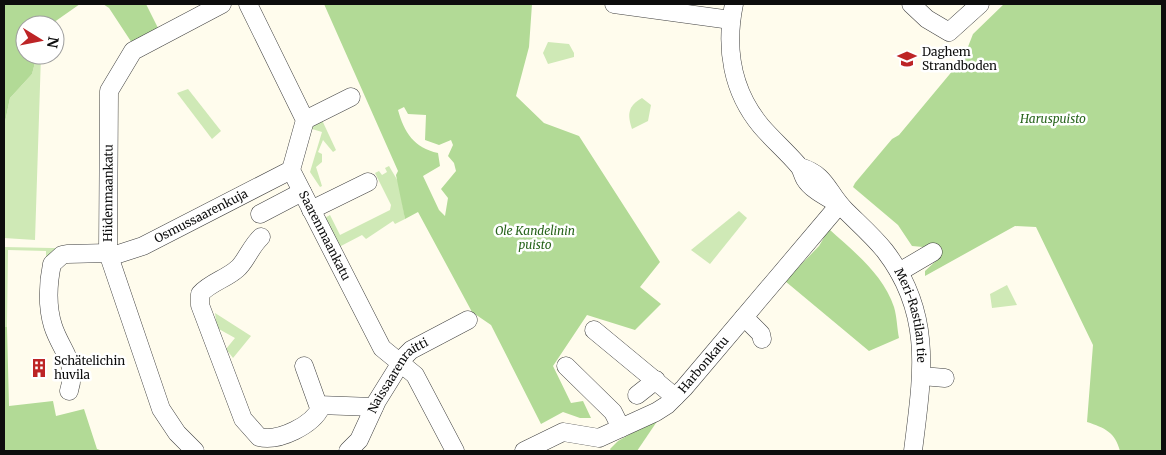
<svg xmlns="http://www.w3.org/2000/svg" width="1166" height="455" viewBox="0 0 1166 455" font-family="Merriweather,serif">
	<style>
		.green { fill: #cfe9b6 }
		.forest { fill: #b2da96; fill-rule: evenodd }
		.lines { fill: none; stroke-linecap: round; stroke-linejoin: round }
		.minor-casing { stroke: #404040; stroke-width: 19 }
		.minor { stroke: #fff; stroke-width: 18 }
		.labels { text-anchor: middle; stroke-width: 5; stroke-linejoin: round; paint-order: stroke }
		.poi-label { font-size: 12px; fill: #0d0d0d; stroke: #fff; text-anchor: start }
		.park-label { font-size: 12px; font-style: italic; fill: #29651d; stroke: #fff }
		.street-label { font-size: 12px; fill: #0d0d0d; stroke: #fff }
	</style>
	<rect width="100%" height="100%" fill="#fffced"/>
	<g class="green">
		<polygon points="548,42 569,44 574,53 574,57 548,64 543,53"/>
		<polygon points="37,55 41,55 35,240 4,238 4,127 10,98 32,74"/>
		<polygon points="188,89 221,131 212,139 177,93"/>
		<path d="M642,98l9,7 -3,16 -16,8c-5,-15 -4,-23 10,-31z"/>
		<polygon points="321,118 336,150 333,152 323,140 318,152 322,154 322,162 316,167 322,186 320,187 310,172 322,132 312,129 314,122"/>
		<polygon points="389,166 399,183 405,219 395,224 393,221 366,239 362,235 339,247 323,219 330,215 340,235 390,210 391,205 375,173 379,171 382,175 387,172 385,168"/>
		<polygon points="739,211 747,218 710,264 691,250"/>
		<polygon points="4,247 100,249 65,250 46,272 46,251 8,250 7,327 4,327"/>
		<polygon points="1007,285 1017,305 992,308 990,294"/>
		<polygon points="215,313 251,336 233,358 226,349 235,338 217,328"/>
	</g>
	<g class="forest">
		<polygon points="4,4 80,4 50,25 25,25 25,55 37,55 32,74 10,98 4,127"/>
		<polygon points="103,4 146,4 158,28 132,43 109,8"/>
		<path d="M324,4h208l-3,43 -13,49 28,27 35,13 81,126 -20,25 21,17 -26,26 -48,-15 -34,51 18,37 12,-2 8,17h-11l-17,-6 -22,12 -50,-99 -19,-13 -54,-100 -13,7 -9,-44 2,-4zM404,107l4,7 18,1 -1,25 14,5 12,-5 2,5 -5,11 6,7 2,8 -15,18 7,9 -3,18 -6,-6 -16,-34 17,-10 -2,-13c-24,-5 -34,-21 -40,-43z"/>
		<path d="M1004,4h158v447h-42c-5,-19 -15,-23 -33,-29l6,-77 -57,-118 -21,-1 -90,50v-5l14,-13 -5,-10 -22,-2 -14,-21 -45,-38 2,-4 37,-44 7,-4 65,-78 9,-23z"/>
		<path d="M829,229c25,23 54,45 65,78 3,10 3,21 5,31l-30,13 -84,-70 34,-35z"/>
		<polygon points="4,327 7,327 9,406 53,401 56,416 84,409 97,449 103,451 4,451"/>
		<polygon points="660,417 637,451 611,451 610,449 618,441"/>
	</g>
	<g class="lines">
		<g class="minor-casing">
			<g id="minor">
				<path id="s1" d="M248,4l57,116 -14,50 91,178 33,27 40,76"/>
				<polyline points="614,4 731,20"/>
				<path d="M734,4c-9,44 -2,87 27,122 12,14 25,25 37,39 4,4 4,9 7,14 6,10 20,17 30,23"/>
				<polyline points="911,4 927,19 949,32 980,4"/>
				<polyline points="305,120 351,97"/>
				<path id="s2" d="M800,167c27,8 27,25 45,43 13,13 28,26 40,41 49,64 37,126 28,200"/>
				<polyline points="311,210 368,182"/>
				<polyline points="260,214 302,192"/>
				<path d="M261,237c-10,9 -16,26 -24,32 -11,10 -26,13 -37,25v11l43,114 16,18c20,5 54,-12 62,-30"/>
				<path id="s3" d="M109,257l34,-11 148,-76"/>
				<polyline points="899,272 933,252"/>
				<polyline points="744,317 761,334 762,339"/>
				<polyline points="594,330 675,397"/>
				<polyline points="304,366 318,405 374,407"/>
				<polyline points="566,366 613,412 621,428"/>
				<polyline points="922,376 945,378"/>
				<path d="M69,391c9,-29 -8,-40 -16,-65 -6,-19 -5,-43 -1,-62l10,-9 5,-1 41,-1"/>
				<polyline points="637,395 656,380"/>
				<path id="s4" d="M195,451l-18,-18 -16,-24 -53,-156 1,-162 24,-40 89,-47"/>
				<path id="s5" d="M348,451l11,-11 18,-39 28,-45 6,-6 57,-30"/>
				<path id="s6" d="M524,451l39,-19 36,6 57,-26 11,-7 17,-17 155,-183"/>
			</g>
		</g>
		<use href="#minor" class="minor"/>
	</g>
	<defs>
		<g id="school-bare" transform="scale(1.5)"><path d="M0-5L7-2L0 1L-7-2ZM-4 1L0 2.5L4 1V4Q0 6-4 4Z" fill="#bd2426" stroke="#fff" stroke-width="2.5" paint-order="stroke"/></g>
		<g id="building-bare" transform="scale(1.5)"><path d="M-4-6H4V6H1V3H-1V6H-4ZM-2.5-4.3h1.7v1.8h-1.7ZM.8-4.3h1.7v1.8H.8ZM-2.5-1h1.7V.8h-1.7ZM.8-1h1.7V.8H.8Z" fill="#bd2426" stroke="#fff" stroke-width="2.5" paint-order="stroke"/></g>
	</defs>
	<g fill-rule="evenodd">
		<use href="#school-bare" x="907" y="59"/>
		<use href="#building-bare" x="39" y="368"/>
	</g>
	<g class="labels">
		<g class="poi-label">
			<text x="922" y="56">Daghem<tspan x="922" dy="14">Strandboden</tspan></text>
			<text x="54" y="365">Schätelichin<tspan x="54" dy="14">huvila</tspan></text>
		</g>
		<g class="park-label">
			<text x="1053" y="123">Haruspuisto</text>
			<text x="535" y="235">Ole Kandelinin<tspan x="535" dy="14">puisto</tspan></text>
		</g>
		<g class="street-label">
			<text dy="4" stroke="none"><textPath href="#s4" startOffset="279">Hiidenmaankatu</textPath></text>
			<text dy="4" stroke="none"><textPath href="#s3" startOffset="101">Osmussaarenkuja</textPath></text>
			<text dy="4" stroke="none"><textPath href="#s1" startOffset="255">Saarenmaankatu</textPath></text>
			<text dy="4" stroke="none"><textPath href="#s2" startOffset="192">Meri-Rastilan tie</textPath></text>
			<text dy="4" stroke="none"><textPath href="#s6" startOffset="210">Harbonkatu</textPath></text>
			<text dy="4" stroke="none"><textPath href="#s5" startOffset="92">Naissaarenraitti</textPath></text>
		</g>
	</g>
	<rect width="1166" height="455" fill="none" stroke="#0d0d0d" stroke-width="10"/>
	<g transform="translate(40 40) rotate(100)"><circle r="24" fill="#ffffff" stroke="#9e9e9e"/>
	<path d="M0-4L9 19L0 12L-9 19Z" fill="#bd2426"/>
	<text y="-8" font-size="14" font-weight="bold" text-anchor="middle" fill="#0d0d0d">N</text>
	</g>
</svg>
